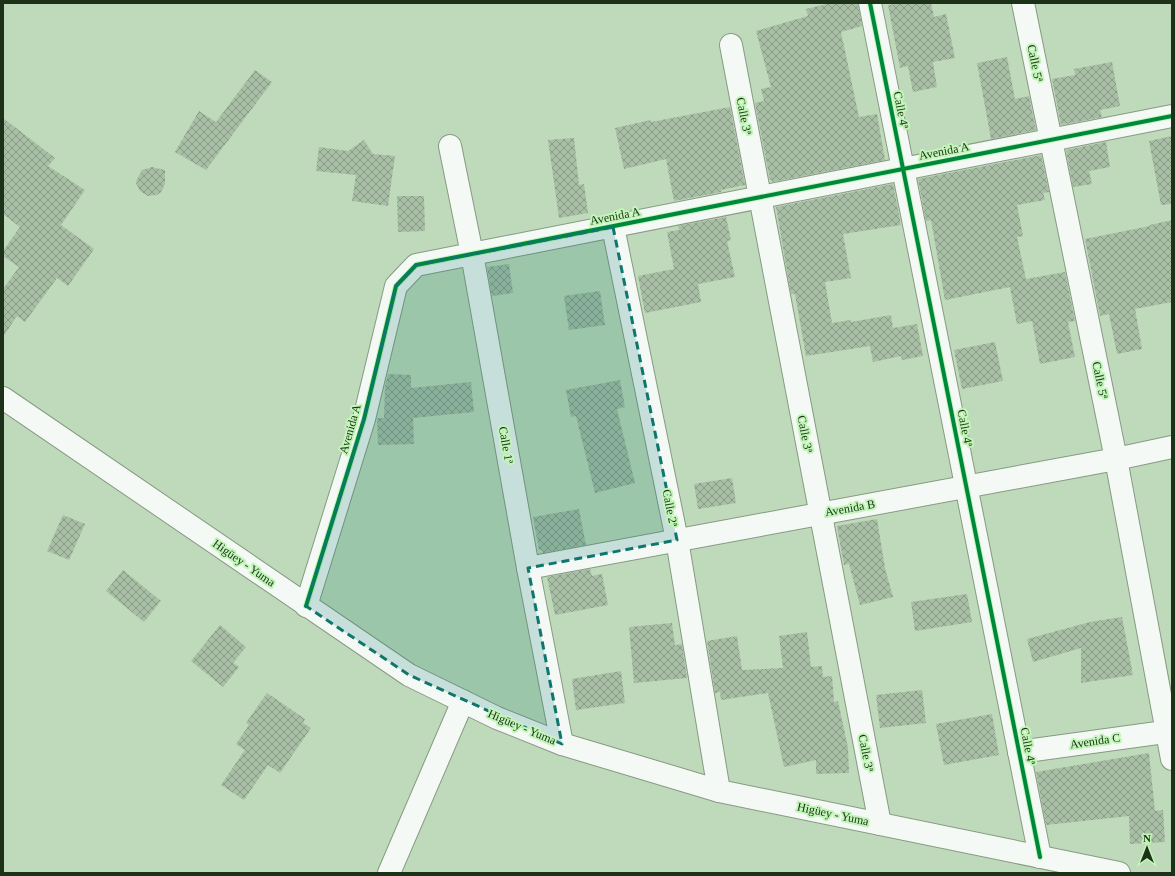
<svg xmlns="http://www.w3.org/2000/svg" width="1175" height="876" viewBox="0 0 1175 876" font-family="'Times New Roman',serif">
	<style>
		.building { fill: url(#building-cross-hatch) }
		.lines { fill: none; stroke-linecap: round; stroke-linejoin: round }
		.minor-casing { stroke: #869b82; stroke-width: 24 }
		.major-casing { stroke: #869b82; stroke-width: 24 }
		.minor { stroke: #f5f9f5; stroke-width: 22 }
		.major { stroke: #f5f9f5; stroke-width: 22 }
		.cycleway-casing { stroke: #c2f6b8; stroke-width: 6 }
		.cycleway { stroke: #00873e; stroke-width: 4 }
		.marked { fill: #0f766e; fill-opacity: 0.2; stroke: #0f766e; stroke-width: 3; stroke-dasharray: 8 5; stroke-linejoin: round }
		.labels { text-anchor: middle; stroke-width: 4; stroke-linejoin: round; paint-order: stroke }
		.street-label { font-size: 12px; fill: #1d3119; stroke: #c2f6b8 }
	</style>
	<defs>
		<pattern id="building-cross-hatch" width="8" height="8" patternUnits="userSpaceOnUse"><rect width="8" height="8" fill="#a8bea5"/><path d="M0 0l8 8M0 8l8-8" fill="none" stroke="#889b86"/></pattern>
	</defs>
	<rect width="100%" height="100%" fill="#bfdaba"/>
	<g class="building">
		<polygon points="831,3 858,3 862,26 841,32 859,117 877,114 885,160 772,182 772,180 770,180 755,103 764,101 761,89 771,87 756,31 808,16 806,9"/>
		<polygon points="902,3 931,3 934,17 946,14 955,58 933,62 937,87 913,92 908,66 900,68 888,5"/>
		<polygon points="1007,57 1015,99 1029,96 1036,130 991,139 977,63"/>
		<polygon points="1112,62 1120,106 1100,110 1102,117 1061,125 1052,79 1075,75 1074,69"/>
		<polygon points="255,70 272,82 206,170 175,152 199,111 216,122"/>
		<polygon points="730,107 745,185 721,190 721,192 674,201 666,159 624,169 615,128 651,120 651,122"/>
		<polygon points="3,118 55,158 48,166 85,190 61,225 94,249 68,286 57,278 25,322 17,316 3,337 3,289 19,267 3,256 3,251 20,227 3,214"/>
		<polygon points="1172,136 1172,204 1161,205 1149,141"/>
		<polygon points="574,138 579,185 584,184 588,213 559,218 548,140"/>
		<polygon points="364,140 373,154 395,156 388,206 352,201 356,175 316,171 319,147 348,151"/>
		<polygon points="1106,142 1110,167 1089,171 1092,184 1073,187 1066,150"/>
		<polygon points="1041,155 1049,192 1043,193 1045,200 1017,205 1023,236 1017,237 1026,279 1065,272 1075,321 1068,322 1075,357 1040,364 1032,321 1017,324 1010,287 945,300 931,220 926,221 918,179"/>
		<polygon points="152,167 165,170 165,184 161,192 157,195 148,196 140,191 136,183 137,179 142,170"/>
		<polygon points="893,184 901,225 843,234 851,278 825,282 832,323 851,320 851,322 891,315 893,328 917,324 923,356 902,360 901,356 873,362 870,346 806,356 795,294 791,294 776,207"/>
		<polygon points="397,196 424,196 425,231 398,232"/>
		<polygon points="726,217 731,240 727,241 735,277 698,284 701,302 645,313 638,276 674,269 667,232 679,230 678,226"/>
		<polygon points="1172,220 1172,302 1135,309 1142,349 1117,354 1109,314 1100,316 1085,239 1150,226 1150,225"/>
		<polygon points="509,264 513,293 492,296 487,267"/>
		<polygon points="600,291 605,325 569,330 564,296"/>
		<polygon points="995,342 1003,381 962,389 954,350"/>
		<polygon points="388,374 411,375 411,388 471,382 474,412 413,418 414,444 378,445 377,418 384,418 385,387"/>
		<polygon points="620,380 625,407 617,409 635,483 595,493 576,416 571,417 566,390"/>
		<polygon points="732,478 736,503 698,509 694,484"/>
		<polygon points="579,509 586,545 543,553 542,550 539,550 533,517"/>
		<polygon points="63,515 85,524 69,560 47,551"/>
		<polygon points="877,519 885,568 893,597 860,605 849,564 844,565 837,526"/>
		<polygon points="590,569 592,576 602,574 608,605 555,615 547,577"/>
		<polygon points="123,570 161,601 144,622 106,591"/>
		<polygon points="967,594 972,622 915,631 911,602"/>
		<polygon points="1122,617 1133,675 1081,683 1081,648 1033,662 1027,639 1090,622"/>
		<polygon points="672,623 675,645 682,644 687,678 634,683 629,627"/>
		<polygon points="220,625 246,647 233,663 239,667 223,687 191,661"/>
		<polygon points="807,632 811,667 822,666 823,677 832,676 834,702 838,701 848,748 849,773 816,774 816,760 784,767 768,693 721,700 720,692 715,693 707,641 737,636 742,670 783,668 779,636"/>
		<polygon points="621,671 625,703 576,710 572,679"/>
		<polygon points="922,690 926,723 880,728 876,695"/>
		<polygon points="267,693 305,719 303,723 311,728 280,773 268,765 244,800 221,785 245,750 236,744 249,725 246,723"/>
		<polygon points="992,714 999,755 944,765 936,724"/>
		<polygon points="1149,753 1155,811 1163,810 1165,842 1130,844 1129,816 1046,825 1036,772"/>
	</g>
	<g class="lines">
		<g class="minor-casing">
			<g id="minor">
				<polyline points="870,3 1040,857"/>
				<polyline points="1023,3 1116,459 1172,759"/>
				<polyline points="731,45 880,824"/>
				<polyline points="450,146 472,254 528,568 562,744"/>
				<polyline points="613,227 677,540 719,791"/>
				<polyline points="528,568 1116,459 1172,447"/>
				<polyline points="306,606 364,419 396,286 416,265 1172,116"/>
				<polyline points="1019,752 1172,731"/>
				<polyline points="389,873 463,701"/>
			</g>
		</g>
		<g class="major-casing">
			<polyline id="major" points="3,398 409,675 497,718 562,744 719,791 1119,873"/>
		</g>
		<use href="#minor" class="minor"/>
		<use href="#major" class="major"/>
		<g class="cycleway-casing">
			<g id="cycleway">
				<polyline points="870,3 1040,857"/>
				<polyline points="306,606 364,419 396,286 416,265 1172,116"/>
			</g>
		</g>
		<use href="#cycleway" class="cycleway"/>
	</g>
	<path class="marked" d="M613,227l64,313 -149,28 34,176 -153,-69 -103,-69 58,-187 32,-133 20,-21z"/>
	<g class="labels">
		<g class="street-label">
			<text transform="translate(1035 63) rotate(78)" y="4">Calle 5ª</text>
			<text transform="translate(901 110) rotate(79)" y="4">Calle 4ª</text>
			<text transform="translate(744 116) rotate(79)" y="4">Calle 3ª</text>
			<text transform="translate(944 151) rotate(-11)" y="4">Avenida A</text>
			<text transform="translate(615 216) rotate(-11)" y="4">Avenida A</text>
			<text transform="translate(1100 380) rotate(78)" y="4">Calle 5ª</text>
			<text transform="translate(965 428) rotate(79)" y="4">Calle 4ª</text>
			<text transform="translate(350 429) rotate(-74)" y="4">Avenida A</text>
			<text transform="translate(805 434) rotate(79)" y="4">Calle 3ª</text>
			<text transform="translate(506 445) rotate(80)" y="4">Calle 1ª</text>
			<text transform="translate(670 508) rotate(79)" y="4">Calle 2ª</text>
			<text transform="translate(850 508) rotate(-10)" y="4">Avenida B</text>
			<text transform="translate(244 563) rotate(35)" y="4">Higüey - Yuma</text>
			<text transform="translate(522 727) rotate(23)" y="4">Higüey - Yuma</text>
			<text transform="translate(1095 741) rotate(-8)" y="4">Avenida C</text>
			<text transform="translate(1028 746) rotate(79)" y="4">Calle 4ª</text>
			<text transform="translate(866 753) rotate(79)" y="4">Calle 3ª</text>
			<text transform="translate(833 814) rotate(12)" y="4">Higüey - Yuma</text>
		</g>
	</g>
	<rect width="1175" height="876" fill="none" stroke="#1d3119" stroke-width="8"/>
	<g transform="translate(1147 848)" stroke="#c2f6b8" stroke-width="3" paint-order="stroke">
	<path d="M0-3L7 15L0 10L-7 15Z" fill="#1d3119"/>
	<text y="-6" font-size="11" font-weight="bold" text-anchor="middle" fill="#1d3119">N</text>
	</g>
</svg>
